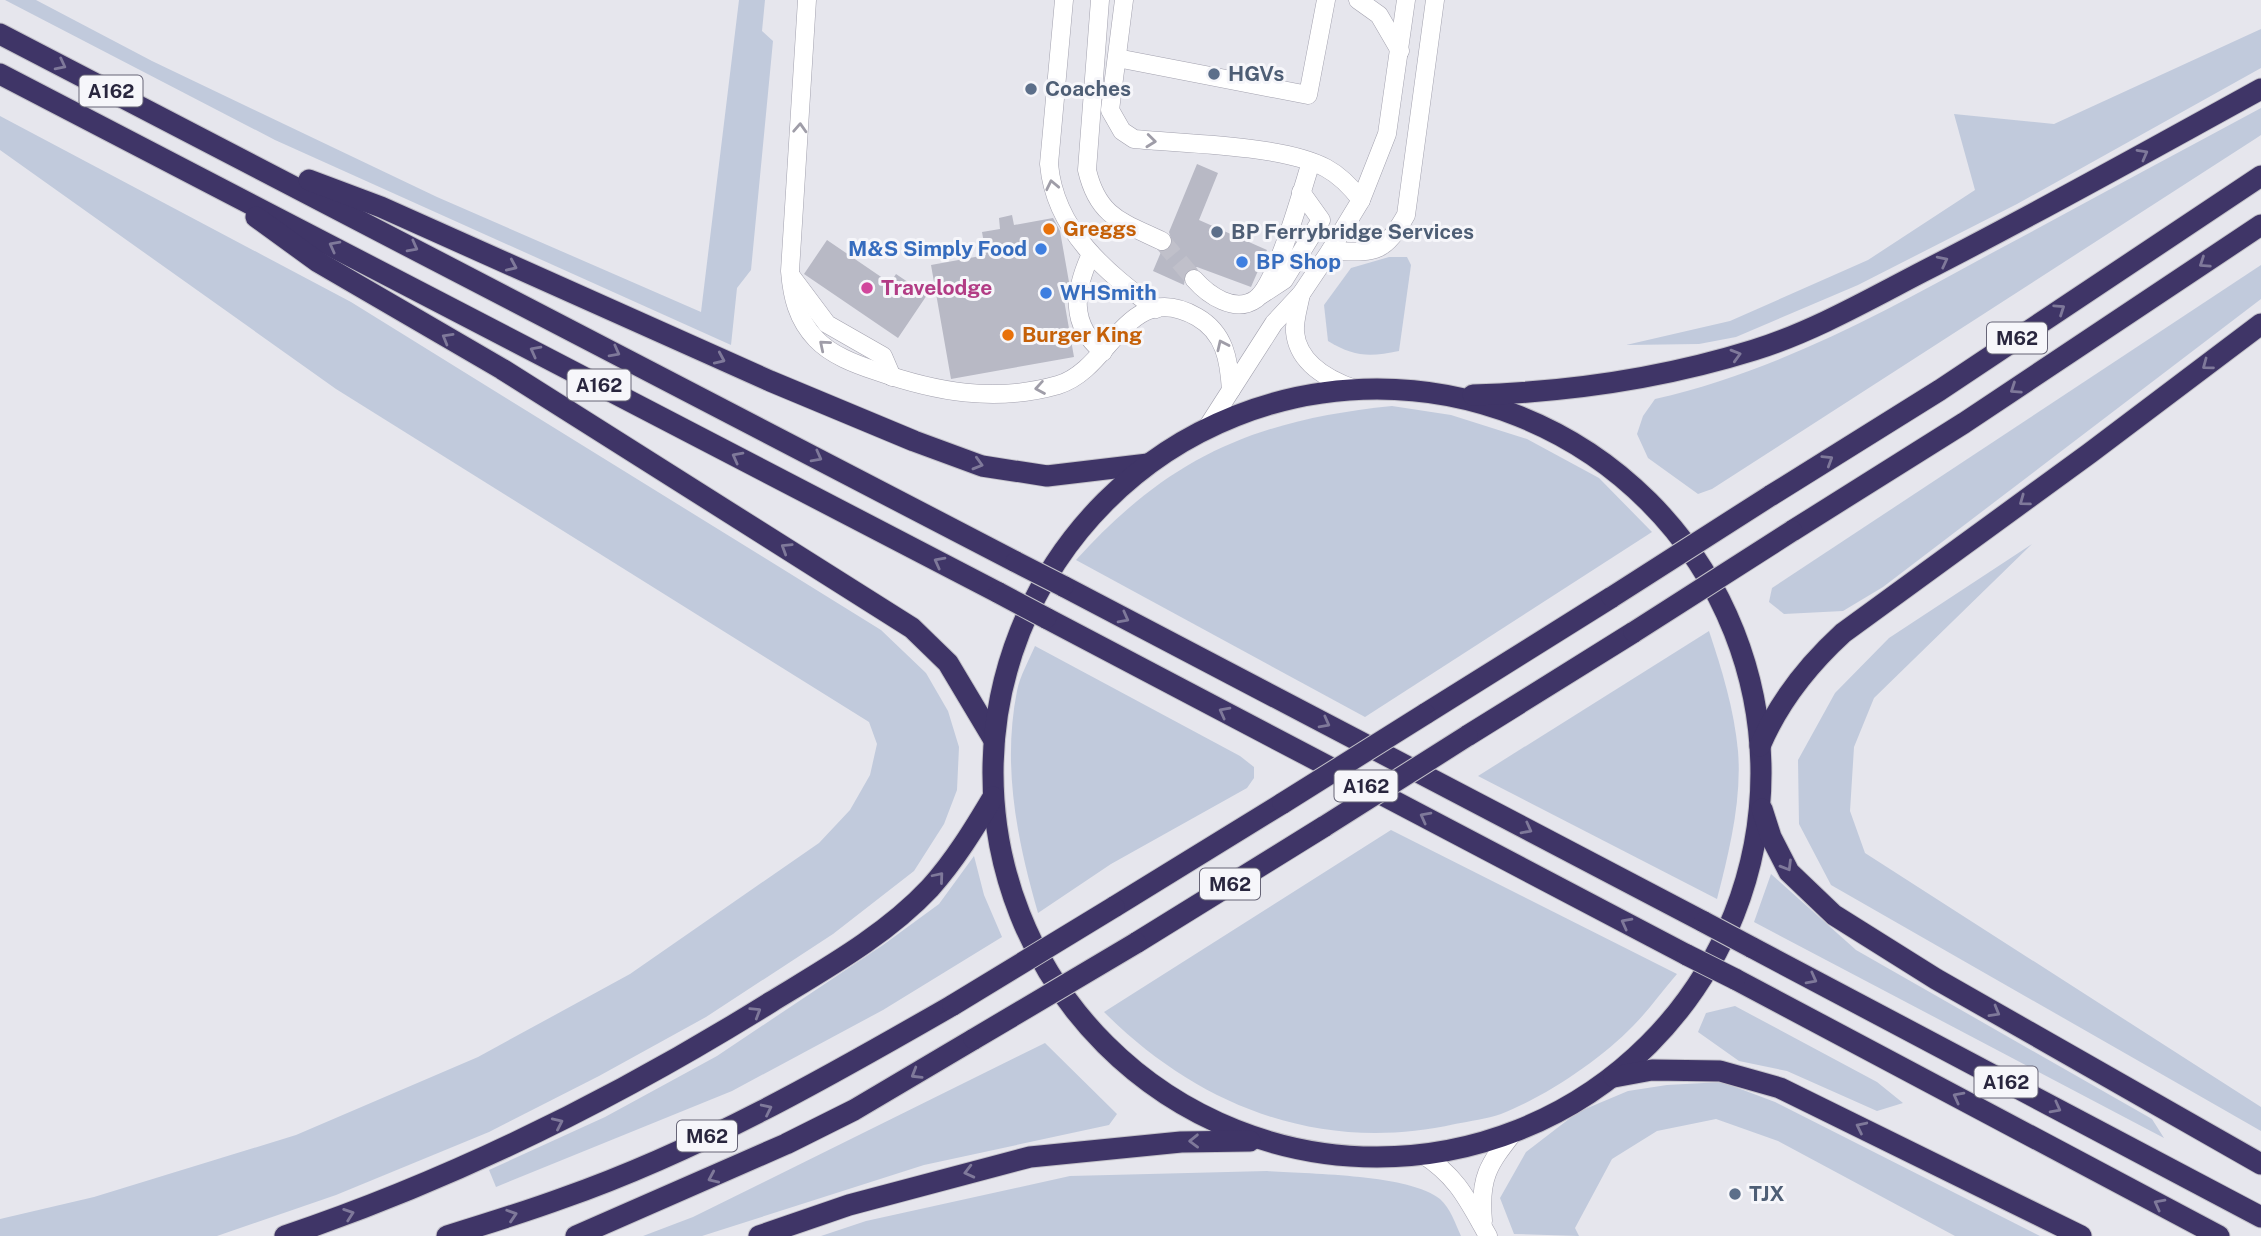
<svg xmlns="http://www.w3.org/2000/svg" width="2261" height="1236" viewBox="0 0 2261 1236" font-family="'Public Sans',sans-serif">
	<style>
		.green { fill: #c1cadc }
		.building { fill: #b8b9c5 }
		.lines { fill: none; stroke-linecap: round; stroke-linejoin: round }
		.minor-tunnel { stroke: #c0c0ca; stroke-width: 18; stroke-dasharray: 18 9; stroke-linecap: butt }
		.minor-casing { stroke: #a2a1ae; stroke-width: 19 }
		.highway-casing { stroke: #c3c2c9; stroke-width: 23 }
		.minor { stroke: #fff; stroke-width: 18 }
		.highway { stroke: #3f3567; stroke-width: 21 }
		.highway-bridge-casing { stroke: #c3c2c9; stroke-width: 23; stroke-linecap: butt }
		.highway-bridge { stroke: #3f3567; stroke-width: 21 }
		.oneway { stroke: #7f799a }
		.oneway2 { stroke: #9f9da8 }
		.service-dot { fill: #5c6f8a; stroke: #f6f6fa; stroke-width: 2.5 }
		.food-dot { fill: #e8710a; stroke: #f6f6fa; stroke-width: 2.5 }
		.shop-dot { fill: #3f7fe0; stroke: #f6f6fa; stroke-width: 2.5 }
		.hotel-dot { fill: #d1479c; stroke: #f6f6fa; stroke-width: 2.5 }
		.labels { text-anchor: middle; stroke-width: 6; stroke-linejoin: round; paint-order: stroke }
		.shield { fill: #f6f6fa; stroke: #666476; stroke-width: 2 }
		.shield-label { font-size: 19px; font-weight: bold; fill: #29263e }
		.service-label { font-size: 21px; font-weight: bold; fill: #4e5e75; stroke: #f6f6fa; text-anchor: start }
		.food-label { font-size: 21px; font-weight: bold; fill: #c56008; stroke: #f6f6fa; text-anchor: start }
		.shop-label { font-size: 21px; font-weight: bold; fill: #366cbe; stroke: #f6f6fa; text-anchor: start }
		.hotel-label { font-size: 21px; font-weight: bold; fill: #b23c85; stroke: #f6f6fa; text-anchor: start }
	</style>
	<rect width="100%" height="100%" fill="#e6e6ed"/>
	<g class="green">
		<polygon points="5,0 36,0 152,61 437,197 701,312 739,0 765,0 762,31 773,41 751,270 737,288 731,345 275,140"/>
		<polygon points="2261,29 2261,68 2017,204 1858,285 1736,337 1699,344 1626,345 1730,321 1868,260 1975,190 1954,114 2054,124"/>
		<path d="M2261,108v27l-6,4 -543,350 -14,5 -50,-36 -11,-24 6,-18 12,-17c120,-27 227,-86 335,-145 90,-48 181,-98 271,-146z"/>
		<polygon points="0,116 351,302 881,630 926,673 948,711 959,747 957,790 944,824 914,871 833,934 706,1017 599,1076 489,1132 336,1195 217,1236 0,1236 0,1219 94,1197 296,1135 478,1057 630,974 819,843 850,810 870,775 877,744 869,722 336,389 0,150"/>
		<path d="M1389,257h18l4,8 -12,86c-29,6 -45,6 -71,-10l-4,-36 27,-37z"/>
		<polygon points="2261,265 2261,299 1883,587 1843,611 1784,614 1769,602 1772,588"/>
		<path d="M1392,406l59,9 76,24 72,39 53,54 -287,185 -289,-157c93,-103 179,-140 316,-154z"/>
		<polygon points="2032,544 1874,698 1854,747 1850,811 1865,853 2261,1107 2261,1131 1831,885 1799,824 1798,760 1835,693 1889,638"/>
		<path d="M1709,631c13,39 25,78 29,120 4,49 -9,101 -21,148l-239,-123z"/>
		<path d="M1035,646l205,110 14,11v11l-7,10 -136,76 -73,49c-21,-73 -36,-147 -21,-222 3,-15 12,-31 18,-45z"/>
		<path d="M1391,830l286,144c-15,17 -28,36 -44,52 -33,34 -88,71 -132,88 -14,5 -31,7 -46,10 -134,30 -256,-17 -351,-112z"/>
		<polygon points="974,856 984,895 1002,937 883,1010 732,1091 496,1187 489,1170 605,1117 717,1056 883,945 939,904"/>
		<polygon points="1771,874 1856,950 2152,1119 2164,1138 1754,922"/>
		<polygon points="1735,1006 1877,1082 1903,1103 1877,1111 1787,1071 1739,1061 1698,1032 1706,1013"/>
		<polygon points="1045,1043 1117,1114 1109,1125 924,1165 702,1236 643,1236 693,1217"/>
		<polygon points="1722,1082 1775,1102 2040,1236 1955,1236 1778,1141 1716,1119 1657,1131 1612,1159 1575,1228 1579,1236 1514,1234 1500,1198 1526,1152 1578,1112 1628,1091 1667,1085"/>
		<path d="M1267,1171c41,3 143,3 173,28 11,10 15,24 21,37h-640l45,-15 204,-45z"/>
	</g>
	<g class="building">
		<polygon points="1197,164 1218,173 1199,220 1267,250 1251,287 1197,267 1186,271 1184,285 1153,271 1161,252 1173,245 1169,232"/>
		<polygon points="1012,215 1014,225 1053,218 1060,231 1069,282 1067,300 1064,300 1074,357 951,379 931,265 986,255 982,232 1000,229 999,218"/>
		<polygon points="827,240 890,283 896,274 927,295 898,338 804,274"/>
	</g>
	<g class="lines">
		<polyline class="minor-tunnel" points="1162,241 1194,279"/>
		<g class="minor-casing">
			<g id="minor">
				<path d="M807,0l-17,271c2,25 7,48 26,68 15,16 39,25 60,32 60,21 119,32 182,14 54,-16 69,-108 139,-68 28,16 32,43 34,73l-25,39"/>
				<path d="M1064,0l-15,164c6,67 57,108 107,145"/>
				<path d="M1100,0l-13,170c11,47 35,52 75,71"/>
				<path d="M1124,0l-14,110 12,21 12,8c51,5 150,6 192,29 15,8 25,19 35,32"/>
				<polyline points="1358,0 1379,15 1400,51"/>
				<polyline points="1117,58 1308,95 1326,0"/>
				<path d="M1330,251c44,1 53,5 76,-36l29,-215"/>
				<path d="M1091,254c-17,37 -22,70 12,98"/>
				<polyline points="791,276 827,324 883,356 892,377"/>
				<path d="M1194,279c14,16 41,35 62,20 21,-16 46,-109 55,-137"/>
				<path d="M1301,294c-2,11 -7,27 -6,38 3,32 34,48 60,57"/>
				<polyline points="1261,295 1284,280 1321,220 1301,192"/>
				<polyline points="1231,390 1274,323 1301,294 1330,251 1361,200 1387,134 1406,0"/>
				<path d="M1422,1154c36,23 46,47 66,82"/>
				<path d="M1483,1221c-4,-43 5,-56 31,-89"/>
			</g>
		</g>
		<g class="highway-casing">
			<g id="highway">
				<polyline points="0,34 1016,562"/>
				<polyline points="0,74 999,593"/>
				<polyline points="309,180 381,207 770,381 914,441 982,466 1047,476 1148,464"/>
				<polyline points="256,217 318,262 502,369 912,628 948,663 994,740"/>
				<circle cx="1377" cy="773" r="384"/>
				<path d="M1473,395c97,-3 188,-16 281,-45 58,-18 114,-50 168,-78 114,-58 226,-121 339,-183"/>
				<polyline points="1770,496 1940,390 2261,176"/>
				<polyline points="1792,531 1964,423 2261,225"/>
				<polyline points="1063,586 1704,922"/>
				<polyline points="1046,618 1687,955"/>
				<polyline points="1425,714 1612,597"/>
				<polyline points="1467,736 1634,632"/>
				<path d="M1760,746c19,-45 47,-80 83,-113l247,-180 171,-129"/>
				<polyline points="1762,809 1771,837 1789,872 1834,915 1936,979 2261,1164"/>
				<polyline points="1114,907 1283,803"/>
				<polyline points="1136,943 1325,826"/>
				<polyline points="1751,947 2261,1217"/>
				<polyline points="1735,979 2219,1236"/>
				<polyline points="1614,1077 1652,1070 1720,1071 1780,1088 2081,1236"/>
				<path d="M285,1236c172,-58 332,-138 486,-234 54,-33 115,-67 159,-114 25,-28 44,-59 63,-91"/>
				<path d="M447,1236c39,-12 78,-24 116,-38 137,-48 265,-121 390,-193"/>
				<polyline points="576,1236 786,1144 854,1110 974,1039"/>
				<polyline points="759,1236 849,1205 1030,1157 1181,1142 1250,1141"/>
			</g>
		</g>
		<use href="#minor" class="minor"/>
		<use href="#highway" class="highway"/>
		<g class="highway-bridge-casing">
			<g id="highway-bridge">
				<polyline points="1016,562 1063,586"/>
				<polyline points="999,593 1046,618"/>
				<polyline points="1612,597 1770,496"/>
				<polyline points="1634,632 1792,531"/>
				<polyline points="1283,803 1425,714"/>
				<polyline points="1325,826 1467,736"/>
				<polyline points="1704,922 1751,947"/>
				<polyline points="1687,955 1735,979"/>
				<polyline points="953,1005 1114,907"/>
				<polyline points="974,1039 1136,943"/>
			</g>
		</g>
		<use href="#highway-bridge" class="highway-bridge"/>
	</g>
	<defs><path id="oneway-chevron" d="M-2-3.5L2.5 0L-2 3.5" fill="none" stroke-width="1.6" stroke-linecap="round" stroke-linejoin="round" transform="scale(1.75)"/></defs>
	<g class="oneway">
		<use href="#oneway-chevron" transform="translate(61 65) rotate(27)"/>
		<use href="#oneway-chevron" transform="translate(2143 154) rotate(-29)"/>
		<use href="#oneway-chevron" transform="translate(334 246) rotate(-152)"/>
		<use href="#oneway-chevron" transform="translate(413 247) rotate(28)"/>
		<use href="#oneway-chevron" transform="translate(1943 261) rotate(-27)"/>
		<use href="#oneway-chevron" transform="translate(2204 263) rotate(146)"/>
		<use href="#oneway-chevron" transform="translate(512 266) rotate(24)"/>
		<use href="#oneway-chevron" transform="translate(2060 309) rotate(-34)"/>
		<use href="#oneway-chevron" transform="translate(447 338) rotate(-150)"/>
		<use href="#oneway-chevron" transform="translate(535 351) rotate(-152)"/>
		<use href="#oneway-chevron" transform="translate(615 352) rotate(28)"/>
		<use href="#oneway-chevron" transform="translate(1736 355) rotate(-16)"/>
		<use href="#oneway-chevron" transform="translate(720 359) rotate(24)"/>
		<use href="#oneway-chevron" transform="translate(2207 365) rotate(143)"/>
		<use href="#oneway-chevron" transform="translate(2015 389) rotate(146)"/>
		<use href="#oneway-chevron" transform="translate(737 457) rotate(-152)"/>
		<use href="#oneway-chevron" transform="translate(817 457) rotate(28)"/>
		<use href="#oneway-chevron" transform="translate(1828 460) rotate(-32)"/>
		<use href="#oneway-chevron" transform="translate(978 464) rotate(16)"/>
		<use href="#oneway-chevron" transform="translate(2024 501) rotate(144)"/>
		<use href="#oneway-chevron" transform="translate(786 548) rotate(-148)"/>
		<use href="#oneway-chevron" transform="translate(939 562) rotate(-152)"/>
		<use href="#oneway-chevron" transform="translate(1124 618) rotate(28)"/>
		<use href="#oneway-chevron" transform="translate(1224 712) rotate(-152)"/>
		<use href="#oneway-chevron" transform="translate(1325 723) rotate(28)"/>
		<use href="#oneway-chevron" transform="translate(1425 817) rotate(-152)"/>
		<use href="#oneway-chevron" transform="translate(1527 829) rotate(28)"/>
		<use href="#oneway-chevron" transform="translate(1787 866) rotate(59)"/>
		<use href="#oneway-chevron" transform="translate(939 877) rotate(-50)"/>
		<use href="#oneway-chevron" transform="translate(1626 923) rotate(-152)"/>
		<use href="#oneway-chevron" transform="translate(1812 979) rotate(28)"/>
		<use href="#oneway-chevron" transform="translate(756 1012) rotate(-32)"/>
		<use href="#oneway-chevron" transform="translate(1995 1012) rotate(30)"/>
		<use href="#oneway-chevron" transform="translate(916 1074) rotate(149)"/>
		<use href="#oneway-chevron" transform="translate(1958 1097) rotate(-152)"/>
		<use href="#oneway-chevron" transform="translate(2056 1108) rotate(28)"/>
		<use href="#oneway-chevron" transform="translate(767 1109) rotate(-26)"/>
		<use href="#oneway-chevron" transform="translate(558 1123) rotate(-25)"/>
		<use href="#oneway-chevron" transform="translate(1861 1127) rotate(-154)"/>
		<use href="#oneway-chevron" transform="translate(1194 1141) rotate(179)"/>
		<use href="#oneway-chevron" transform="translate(969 1172) rotate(166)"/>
		<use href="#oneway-chevron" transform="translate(713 1178) rotate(156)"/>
		<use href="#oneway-chevron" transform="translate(2159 1204) rotate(-152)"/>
		<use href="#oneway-chevron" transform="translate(349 1214) rotate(-19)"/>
		<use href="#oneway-chevron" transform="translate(512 1215) rotate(-18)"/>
	</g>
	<g class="oneway2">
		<use href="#oneway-chevron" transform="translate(800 128) rotate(-87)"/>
		<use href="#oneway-chevron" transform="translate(1151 141) rotate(6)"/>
		<use href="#oneway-chevron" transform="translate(1052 185) rotate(-102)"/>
		<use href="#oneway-chevron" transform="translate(824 345) rotate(-140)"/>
		<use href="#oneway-chevron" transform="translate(1222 345) rotate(-115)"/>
		<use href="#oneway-chevron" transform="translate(1040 388) rotate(170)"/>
	</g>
	<g class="service-dot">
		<circle cx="1214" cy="74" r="7"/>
		<circle cx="1031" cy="89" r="7"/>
		<circle cx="1217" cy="232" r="7"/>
		<circle cx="1735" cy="1194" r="7"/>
	</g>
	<g class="food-dot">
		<circle cx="1049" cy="229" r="7"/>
		<circle cx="1008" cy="335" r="7"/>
	</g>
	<g class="shop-dot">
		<circle cx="1041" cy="249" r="7"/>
		<circle cx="1242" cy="262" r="7"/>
		<circle cx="1046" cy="293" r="7"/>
	</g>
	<circle class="hotel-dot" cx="867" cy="288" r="7"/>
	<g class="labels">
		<g class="shield">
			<rect x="79.5" y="75.5" width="63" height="31" rx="5"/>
			<rect x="1987" y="322.5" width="60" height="31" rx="5"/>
			<rect x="567.5" y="369.5" width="63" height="31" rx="5"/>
			<rect x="1334.5" y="770.5" width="63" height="31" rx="5"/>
			<rect x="1200" y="868.5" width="60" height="31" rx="5"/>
			<rect x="1974.5" y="1066.5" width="63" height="31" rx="5"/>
			<rect x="677" y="1120.5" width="60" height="31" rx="5"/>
		</g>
		<g class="shield-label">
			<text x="111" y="98">A162</text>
			<text x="2017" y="345">M62</text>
			<text x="599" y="392">A162</text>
			<text x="1366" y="793">A162</text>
			<text x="1230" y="891">M62</text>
			<text x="2006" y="1089">A162</text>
			<text x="707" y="1143">M62</text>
		</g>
		<g class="service-label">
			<text x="1228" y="81">HGVs</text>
			<text x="1045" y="96">Coaches</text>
			<text x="1231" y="239">BP Ferrybridge Services</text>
			<text x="1749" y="1201">TJX</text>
		</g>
		<g class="food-label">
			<text x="1063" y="236">Greggs</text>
			<text x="1022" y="342">Burger King</text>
		</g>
		<g class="shop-label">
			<text x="1027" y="256" text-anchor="end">M&amp;S Simply Food</text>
			<text x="1256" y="269">BP Shop</text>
			<text x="1060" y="300">WHSmith</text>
		</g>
		<g class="hotel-label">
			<text x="881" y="295">Travelodge</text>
		</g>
	</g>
</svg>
